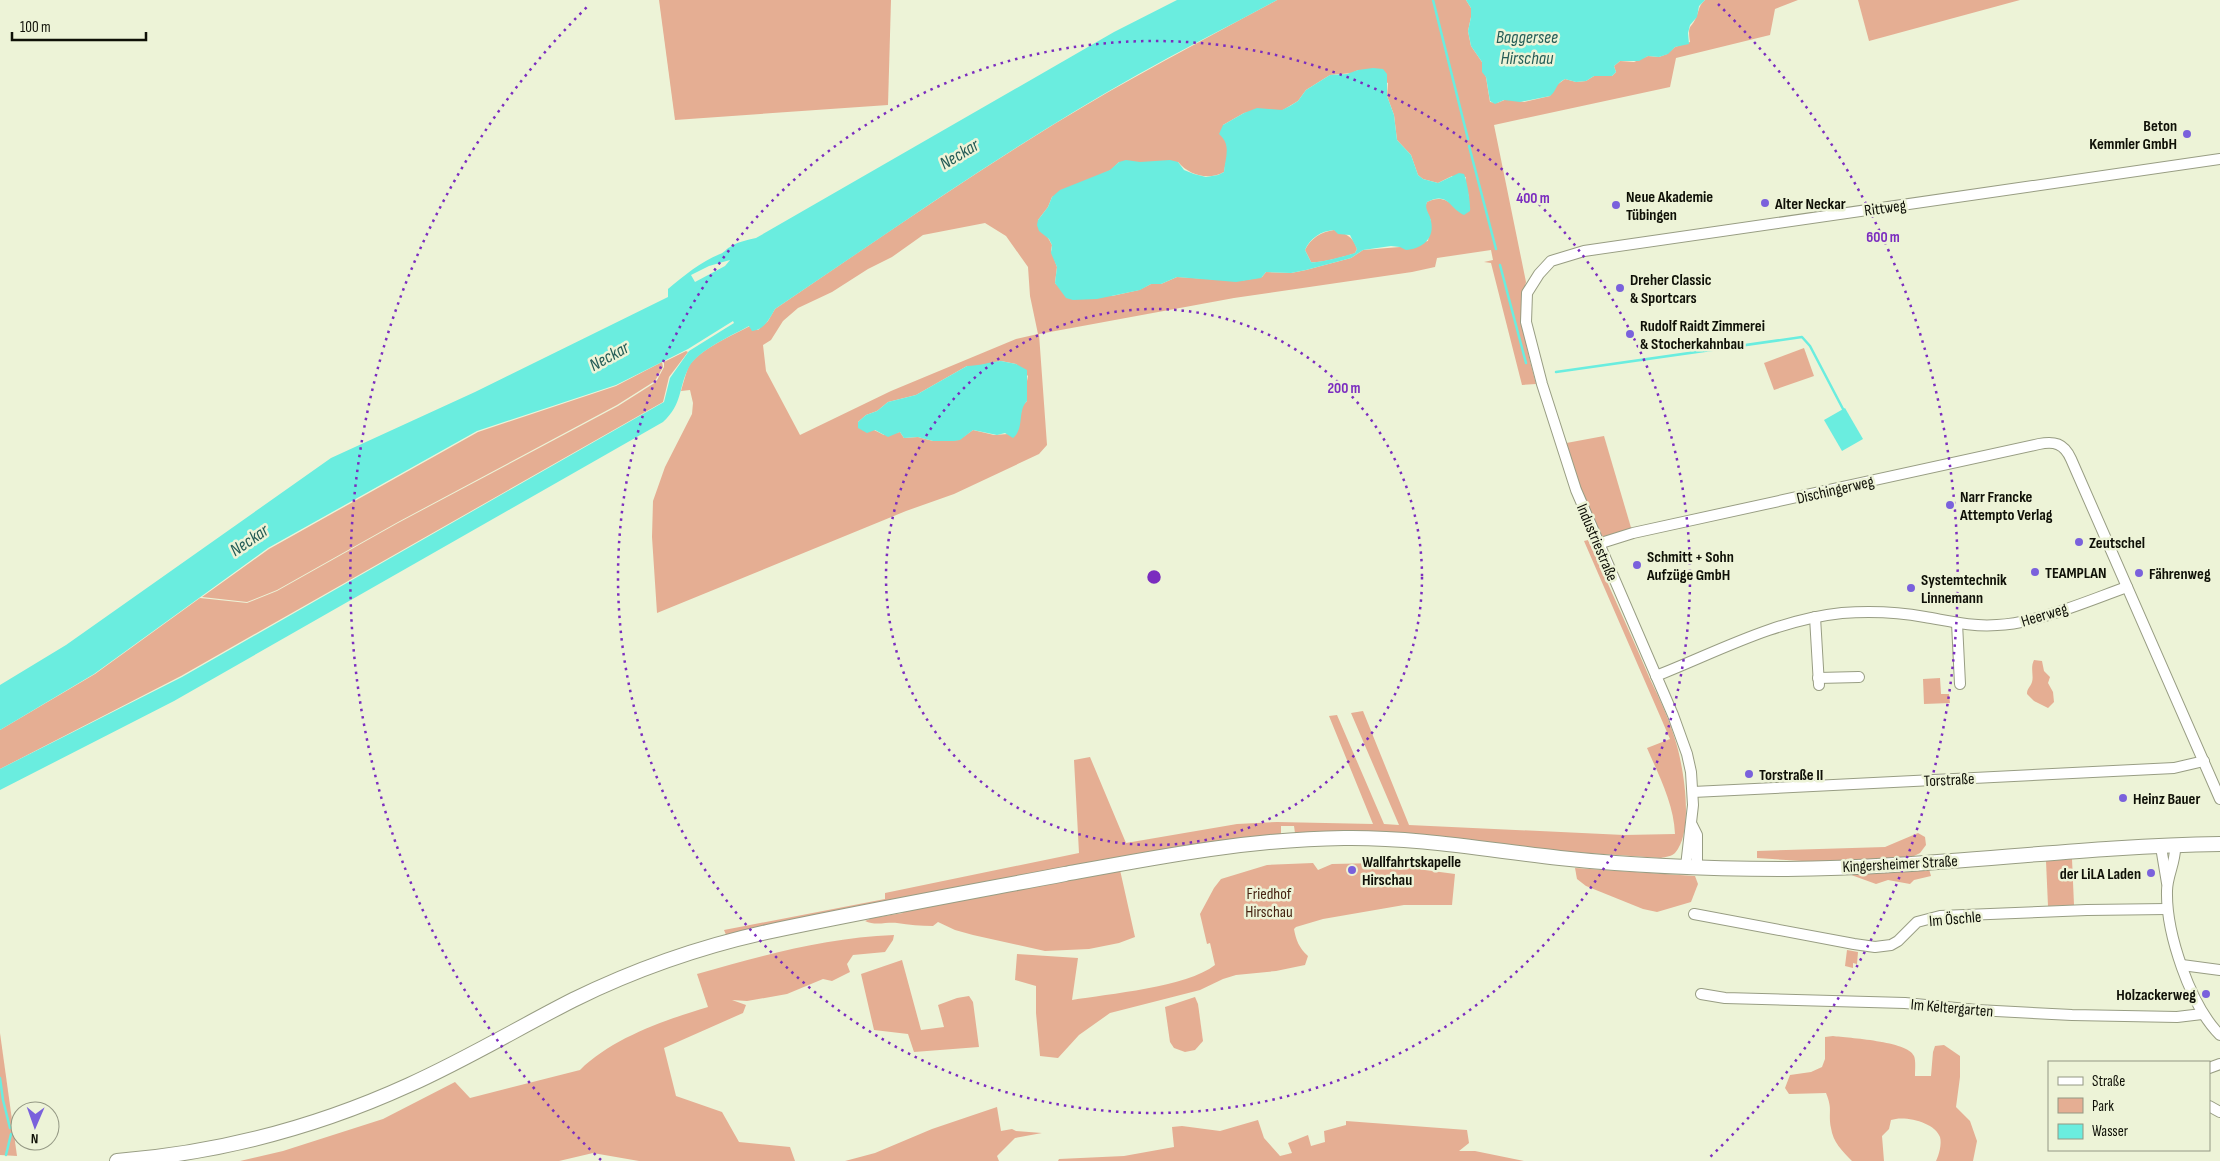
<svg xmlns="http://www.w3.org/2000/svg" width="2220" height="1161" viewBox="0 0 2220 1161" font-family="'Sofia Sans Condensed',sans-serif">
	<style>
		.green { fill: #e5ae93; fill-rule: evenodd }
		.water { fill: #6aeddf; fill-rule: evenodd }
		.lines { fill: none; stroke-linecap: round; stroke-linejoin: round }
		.stream { stroke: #6aeddf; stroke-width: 2.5 }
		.street-casing { stroke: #989d83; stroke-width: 12 }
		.secondary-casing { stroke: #989d83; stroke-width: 16 }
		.street { stroke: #fff; stroke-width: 10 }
		.secondary { stroke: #fff; stroke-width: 14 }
		.ring { fill: none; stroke: #7b2cbf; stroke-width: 2.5; stroke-dasharray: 2.5 5 }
		.poi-dot { fill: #7a61dc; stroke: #edf3d7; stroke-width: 2 }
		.labels { text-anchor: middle; stroke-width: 5; stroke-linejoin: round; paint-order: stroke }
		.poi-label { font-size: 16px; font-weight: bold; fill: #0f1007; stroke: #edf3d7; text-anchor: start }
		.street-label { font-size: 16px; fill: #0f1007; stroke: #edf3d7 }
		.park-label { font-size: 16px; fill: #452311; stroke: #edf3d7 }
		.water-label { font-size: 18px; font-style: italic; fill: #245c56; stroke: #edf3d7 }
		.centre { fill: #7b2cbf; stroke: #edf3d7; stroke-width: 2.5 }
		.ring-label { font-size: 15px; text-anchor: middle; font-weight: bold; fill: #7b2cbf; stroke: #edf3d7; stroke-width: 5; stroke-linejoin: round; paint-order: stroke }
	</style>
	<rect width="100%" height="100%" fill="#edf3d7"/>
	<g class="green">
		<polygon points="659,0 891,0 888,105 675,120"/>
		<path d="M1277,0h189l5,8v9l-3,14 3,15 11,16v7l4,8 4,25 7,1 10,-4 17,3 26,-6 4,-9 11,-8 11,3 10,-1 8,-5h18l4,-4 -2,-6 6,-5 14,1 14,-6 11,1 8,-3 8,-7 15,-5c-3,-20 2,-12 7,-27 3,-8 2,-9 8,-15h93l-23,9 -5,26 -94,23 -6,29 -176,38 32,157c-10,36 1,66 10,102l-14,1 -31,-122 -7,-1 9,-2 -2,-10 -54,8 -2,9 -23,5 -178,26 -195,36 8,111 -8,9 -85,40 -48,17 -249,102 -5,-76 1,-36 12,-34 27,-53 1,-11 -3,-13 -9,1c2,-7 4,-15 7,-23 8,-17 45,-33 62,-42l8,4 10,-9 7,-12c93,-63 185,-127 281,-186 72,-44 147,-83 221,-123zM1358,70l30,13 -1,13 7,19 3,25 14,15 7,20 5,4 15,4 14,-7 14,1 -1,6 4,14 -15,10c-7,-9 -17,-10 -27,-5l-2,5 6,14 -3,20 -28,6 -37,3 -12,8 -45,12 -15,3 -25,-1 -4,5 -22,4 -63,-4 -16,7h-10l-12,6 -27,6 -50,-6 -7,-7 2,-16 -6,-17 1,-5 -14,-25 10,-13 4,-10 59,-27 8,-8h59c11,13 30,19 46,10 1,-8 5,-17 3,-26 -2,-8 -4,-12 -4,-21l21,-12 24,-4 7,2 8,-1 15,-9 8,-11 24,-15 22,-2zM985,223l21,13 22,31 2,29 8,38 -22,5 -125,52 -91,44 -34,-64 -3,-26 8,-5 12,-19 15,-13 34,-16 36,-23 24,-12 31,-22zM1001,361l15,3 12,12 -2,10 1,15 -5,5 -1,7 -13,21 -14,1 -21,-5 -14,10 -26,1 -15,-4 -14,1 -4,-6 -16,3 -26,-13 8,-7 11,-4 11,-9 28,-7 51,-29h10z"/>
		<polygon points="1858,0 2020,0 1869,41"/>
		<path d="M1334,230c12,4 19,6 23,19l-2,4c-7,3 -39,11 -44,9l-6,-12c6,-12 16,-18 29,-20z"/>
		<polygon points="1804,348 1814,376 1774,390 1764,363"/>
		<polygon points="686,351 688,352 669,377 663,402 181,676 0,769 0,730 95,674 200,598 247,603 277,591 398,523 618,406 656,382 664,367 664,362"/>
		<polygon points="662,362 663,367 655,381 617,405 398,522 277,590 247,602 202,597 269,549 478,432 616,386"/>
		<polygon points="1604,436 1632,531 1597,539 1561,444"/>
		<path d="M1588,540c21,46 42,92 62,139 10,21 21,44 27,67 7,25 17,86 -2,107 -3,3 -9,4 -14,5l-366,-25 -1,-7h-13v8l-78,9 -476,94 -3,-7 161,-31v-6l194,-40 -5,-93 16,-3 36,86 111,-19 40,-2 96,2 -44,-108 8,-1 47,109 15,1 -48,-112 12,-2 46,114 215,10 51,-1c-1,-30 -16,-58 -28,-86l23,-9 -86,-198z"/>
		<path d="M2034,660l8,1 2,10 6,6 -2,6 5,9 1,10 -6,6 -14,-7 -7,-7c0,-6 3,-6 5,-12 2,-7 -2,-14 2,-22z"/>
		<polygon points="1940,678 1941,694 1949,694 1950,703 1924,704 1923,679"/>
		<polygon points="1918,833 1925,837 1926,845 1920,853 1910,858 1818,862 1757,858 1757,851 1885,847"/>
		<polygon points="2072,859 2074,905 2048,906 2046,861"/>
		<path d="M1313,863l5,7 14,-6 47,-1 15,2 5,5 11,-2 45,6 -3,31h-48l-81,14 -27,8 -2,2c2,11 5,19 14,27l-3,9 -29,6 -40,4 -13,4 -23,11 -90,23 -31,22 -21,23 -18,-2 -4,-43v-27l-21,-6 2,-26 61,4 -6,42c36,-6 115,-13 143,-35l-5,-22 -3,1 -7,-30 14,-26 7,-9 46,-14z"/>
		<polygon points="1575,868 1695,876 1698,884 1691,902 1657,912 1643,909 1586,886 1577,879"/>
		<polygon points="1929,869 1931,876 1914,880 1910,884 1888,880 1876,884 1843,872"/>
		<path d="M1120,870l15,67 -16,6 -30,6 -44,2 -72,-16 -18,-5 -17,-8 -5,4c-12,0 -24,-1 -36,-3 -11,-1 -22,3 -32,-2l7,-3 31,-5v-1z"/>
		<path d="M894,935l-1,5 -8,12 -32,3 -6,9 3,8 -18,9 -9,-2 -36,15 -40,7 -15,-1 14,5 -3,8 -79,35 12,48 46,16 17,30 51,5 5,14h-156l-46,-8 -34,8h-319l43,-10 100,-32 72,-37 15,16 110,-28c32,-32 85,-50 128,-63l-11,-33c67,-19 127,-36 197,-39z"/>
		<polygon points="1847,950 1858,952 1857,964 1853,963 1853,968 1845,966"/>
		<polygon points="902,960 921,1030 944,1027 938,1005 957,998 969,996 973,1002 979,1047 914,1052 908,1034 874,1030 861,974"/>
		<polygon points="1195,997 1198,1004 1203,1041 1195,1050 1185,1052 1174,1048 1170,1042 1165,1007"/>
		<polygon points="0,1033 17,1156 0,1155"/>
		<path d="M1833,1036c15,2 75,5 81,20 2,5 1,14 1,20h16l2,-24 2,-6 9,-1 16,11v21l-4,30 14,14 7,20 -4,20h-37c3,-6 6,-17 4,-24 -5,-15 -36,-22 -49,-17l-2,9 -7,7 2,25h-32c-10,-10 -19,-19 -21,-33 -3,-16 2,-18 -5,-35l-37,1 -4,-6 5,-13 21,-3 11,-5 3,-8v-22z"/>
		<polygon points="997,1107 1001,1131 1012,1129 1016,1131 1042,1133 1015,1138 997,1156 999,1161 845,1161 875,1153 932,1129"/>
		<polygon points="1258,1120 1264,1138 1280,1156 1292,1153 1288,1143 1308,1135 1311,1146 1325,1142 1324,1131 1346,1125 1346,1121 1467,1130 1469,1143 1459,1151 1475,1151 1524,1161 1058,1161 1059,1159 1124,1156 1174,1147 1172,1127 1182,1126 1220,1131"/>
	</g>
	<g class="water">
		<path d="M1177,0h100c-46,25 -94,49 -140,75 -125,70 -243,154 -362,234 -5,9 -11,21 -23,22l-3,-5c-16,9 -51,24 -60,41 -11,21 -6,37 -26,55l-489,279 -174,89v-21l182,-92 482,-275 6,-24 19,-27 45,-28 -1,-2 -45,28 -72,36 -139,46 -209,117 -174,126 -94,56v-45l66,-40 265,-187 144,-66 193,-95v-8c17,-14 32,-27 52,-35 4,-1 6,-5 10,-7 7,-5 17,-7 26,-9l358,-206zM730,260l-5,6 -30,16 -4,-7 18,-9z"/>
		<path d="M1466,0h239l-6,6 -2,11 -7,8 -2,8 1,11 -14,3 -7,7 -9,3 -11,-1 -9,5h-19l-6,5 2,6 -4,4h-18l-8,5 -10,1 -11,-3c-10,5 -8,12 -15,17l-30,6 -16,-2 -9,4 -5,-3 -4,-24 -4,-5v-10l-11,-16 -3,-15 3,-14v-9z"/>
		<path d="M1373,68l10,1 4,5v22l7,19 3,25 14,15 7,20 5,4 15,4 21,-10 5,1c3,6 7,31 6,37l-6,4c-15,-7 -16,-24 -37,-13 -3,8 3,11 4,19 4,18 -9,28 -25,29l-6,-3 -9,-1 -28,4 -12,8 -45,12 -15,3 -25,-1 -5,6 -25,4 -59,-5 -16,7h-10l-11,6 -43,9 -24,1 -7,-2 -11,-15 2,-16 -6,-14 1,-8 -3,-6 -10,-8 -2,-6 1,-5 10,-13 4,-10 8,-7 50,-20 9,-8 7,-2 14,2 30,-2 8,2 6,8 10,4 12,3 12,-2 6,-3c1,-14 8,-27 -5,-38l4,-9 21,-12 13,-5 25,2 8,-4 8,-5 8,-11 24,-15 17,-1 11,-4zM1334,230l4,4 12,1 7,14 -2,4c-6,2 -39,11 -44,9l-6,-12c5,-12 16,-19 29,-20z"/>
		<path d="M1001,361l15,3 11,6v31c-10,10 -2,27 -14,37l-8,-5 -8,2 -24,-5 -13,10 -6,1h-21l-15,-4 -14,1 -4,-6 -12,5 -13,-7 -8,3 -9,-5v-6l8,-7 11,-4 11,-9 28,-7 51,-29c12,0 22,-4 34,-5z"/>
		<polygon points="1845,408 1863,439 1842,451 1824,420"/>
	</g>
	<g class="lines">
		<g class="stream">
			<polyline points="1433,0 1468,139"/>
			<polyline points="1469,146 1496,249"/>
			<polyline points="1500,265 1526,363"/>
			<polyline points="1556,372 1802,337 1810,346 1843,409"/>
			<polyline points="0,1078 3,1100 10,1128"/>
			<polyline points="6,1155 11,1134"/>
		</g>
		<g class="street-casing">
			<g id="street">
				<path d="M1598,544l35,-11 406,-89c15,-3 25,-1 32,15l149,340"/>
				<polyline points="1815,617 1819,685"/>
				<polyline points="1957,623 1960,684"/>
				<path d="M1656,676c61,-24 119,-56 186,-63 27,-2 56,-1 83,4 24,4 47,10 72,8 38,-1 93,-25 130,-38"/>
				<polyline points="1818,678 1859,677"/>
				<polyline points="1693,792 2174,768 2204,761"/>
				<polyline points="1692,825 1697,835 1697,867"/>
				<path d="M2175,846c1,16 -8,29 -8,45 -1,42 23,114 53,144"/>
				<polyline points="2161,847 2167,883"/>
				<polyline points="1686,866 1693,805 1691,772 1687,754 1673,715 1576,490 1542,384 1526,322 1527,293 1539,274 1551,261 1584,251 2220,159"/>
				<polyline points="1694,914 1854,944 1875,947 1891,945 1898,941 1917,922 1940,916 2087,910 2167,909"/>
				<polyline points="2182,965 2220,970"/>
				<polyline points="1701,994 1725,998 1905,1003 1977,1010 2072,1015 2177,1017 2202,1014"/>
				<polyline points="2209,1068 2220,1064"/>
				<polyline points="2209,1106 2220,1112"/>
			</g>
		</g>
		<g class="secondary-casing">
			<path id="secondary" d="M117,1161c100,-8 200,-34 292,-76 56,-25 109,-57 164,-85 61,-30 126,-53 194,-68 98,-21 198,-39 298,-58 92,-17 185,-35 279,-36 72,-1 144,12 216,20 75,8 151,11 227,11 145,-1 288,-23 433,-25"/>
		</g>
		<use href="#street" class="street"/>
		<use href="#secondary" class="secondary"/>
	</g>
	<g class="ring">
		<circle cx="1154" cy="577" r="268"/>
		<circle cx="1154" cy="577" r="536"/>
		<path d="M601 1160A804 804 0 0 1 590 4M1718 4A804 804 0 0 1 1707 1160"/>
	</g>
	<g class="poi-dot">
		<circle cx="2187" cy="134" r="5"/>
		<circle cx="1765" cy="203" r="5"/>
		<circle cx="1616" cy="205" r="5"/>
		<circle cx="1620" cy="288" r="5"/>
		<circle cx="1630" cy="334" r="5"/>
		<circle cx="1950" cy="505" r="5"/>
		<circle cx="2079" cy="542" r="5"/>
		<circle cx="1637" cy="565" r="5"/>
		<circle cx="2035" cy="572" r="5"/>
		<circle cx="2139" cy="573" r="5"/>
		<circle cx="1911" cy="588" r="5"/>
		<circle cx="1749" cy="774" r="5"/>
		<circle cx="2123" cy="798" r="5"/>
		<circle cx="1352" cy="870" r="5"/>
		<circle cx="2151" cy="873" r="5"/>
		<circle cx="2206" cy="994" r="5"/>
	</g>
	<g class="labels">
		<g class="poi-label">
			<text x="2177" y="131" text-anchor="end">Beton<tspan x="2177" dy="18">Kemmler GmbH</tspan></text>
			<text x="1626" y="202">Neue Akademie<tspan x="1626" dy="18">Tübingen</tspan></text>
			<text x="1775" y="209">Alter Neckar</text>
			<text x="1630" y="285">Dreher Classic<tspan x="1630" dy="18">&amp; Sportcars</tspan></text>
			<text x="1640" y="331">Rudolf Raidt Zimmerei<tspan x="1640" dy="18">&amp; Stocherkahnbau</tspan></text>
			<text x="1960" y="502">Narr Francke<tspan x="1960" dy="18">Attempto Verlag</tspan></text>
			<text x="2089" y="548">Zeutschel</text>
			<text x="1647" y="562">Schmitt + Sohn<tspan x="1647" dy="18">Aufzüge GmbH</tspan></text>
			<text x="2045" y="578">TEAMPLAN</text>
			<text x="2149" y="579">Fährenweg</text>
			<text x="1921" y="585">Systemtechnik<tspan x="1921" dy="18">Linnemann</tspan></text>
			<text x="1759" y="780">Torstraße II</text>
			<text x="2133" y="804">Heinz Bauer</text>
			<text x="1362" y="867">Wallfahrtskapelle<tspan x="1362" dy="18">Hirschau</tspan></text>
			<text x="2141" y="879" text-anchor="end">der LiLA Laden</text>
			<text x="2196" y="1000" text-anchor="end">Holzackerweg</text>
		</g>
		<g class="street-label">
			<text transform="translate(1885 207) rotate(-8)" y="6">Rittweg</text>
			<text transform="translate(1835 489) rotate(-13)" y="6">Dischingerweg</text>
			<text transform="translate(1598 542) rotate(67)" y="6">Industriestraße</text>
			<text transform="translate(2044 614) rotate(-17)" y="6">Heerweg</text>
			<text transform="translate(1949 779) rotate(-3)" y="6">Torstraße</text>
			<text transform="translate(1900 863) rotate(-3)" y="6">Kingersheimer Straße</text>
			<text transform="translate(1955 918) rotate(-5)" y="6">Im Öschle</text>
			<text transform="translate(1952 1007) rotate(5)" y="6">Im Keltergarten</text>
		</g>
		<g class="park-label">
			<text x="1269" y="899">Friedhof<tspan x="1269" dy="18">Hirschau</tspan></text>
		</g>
		<g class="water-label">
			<text x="1527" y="43">Baggersee<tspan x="1527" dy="21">Hirschau</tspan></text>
			<text transform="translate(959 154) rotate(-31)" y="6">Neckar</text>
			<text transform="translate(609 356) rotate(-29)" y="6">Neckar</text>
			<text transform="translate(249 540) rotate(-34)" y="6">Neckar</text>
		</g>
	</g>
	<circle cx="1154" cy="577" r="8" class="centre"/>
	<g class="ring-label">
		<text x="1533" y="203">400 m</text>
		<text x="1883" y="242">600 m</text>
		<text x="1344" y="393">200 m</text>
	</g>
	<rect x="2048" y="1061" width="162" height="90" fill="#edf3d7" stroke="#949884"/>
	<rect x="2058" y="1077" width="25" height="8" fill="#ffffff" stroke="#949884"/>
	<text x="2092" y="1086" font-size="15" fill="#0f1007">Straße</text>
	<rect x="2058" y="1098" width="25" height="15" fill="#e5ae93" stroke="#949884"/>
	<text x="2092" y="1111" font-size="15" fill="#0f1007">Park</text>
	<rect x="2058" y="1124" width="25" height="15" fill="#6aeddf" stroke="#949884"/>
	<text x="2092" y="1136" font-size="15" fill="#0f1007">Wasser</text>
	<g transform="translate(35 1126) rotate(182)"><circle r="24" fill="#edf3d7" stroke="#949884"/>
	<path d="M0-4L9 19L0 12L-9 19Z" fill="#7a61dc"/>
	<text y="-8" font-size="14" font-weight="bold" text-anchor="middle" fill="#0f1007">N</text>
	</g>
	<path d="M12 32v8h134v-8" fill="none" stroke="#0f1007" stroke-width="2.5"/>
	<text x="20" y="32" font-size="15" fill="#0f1007" stroke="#edf3d7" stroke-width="4" paint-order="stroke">100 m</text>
</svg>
